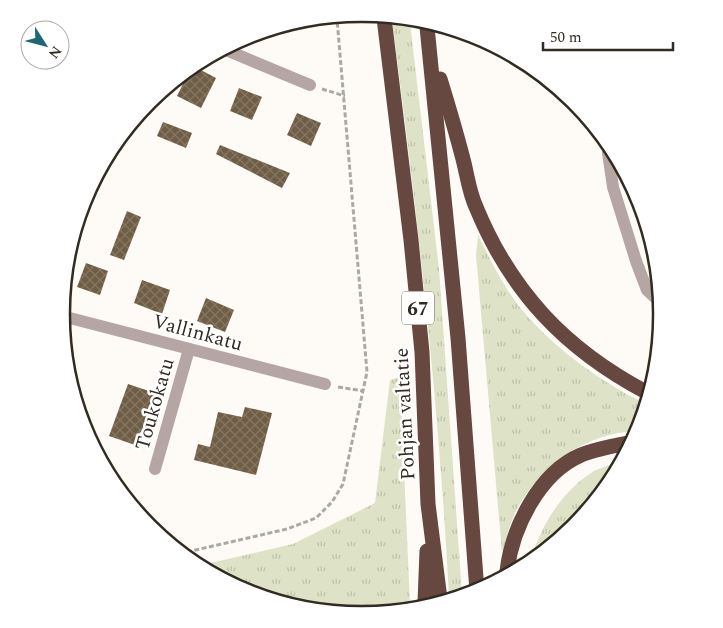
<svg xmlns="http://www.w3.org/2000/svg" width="723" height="628" viewBox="0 0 723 628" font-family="Spectral,serif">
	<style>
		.grass { fill: url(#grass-tufts) }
		.building { fill: url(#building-cross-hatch) }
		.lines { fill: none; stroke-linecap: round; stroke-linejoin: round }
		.path { stroke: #ada9a2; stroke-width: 3; stroke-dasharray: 5 2.5; stroke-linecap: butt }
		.minor { stroke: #b6a6a3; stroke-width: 12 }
		.highway { stroke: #664841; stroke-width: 15 }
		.labels { text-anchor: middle; stroke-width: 5; stroke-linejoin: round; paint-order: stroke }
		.shield { fill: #fff; stroke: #6f6b64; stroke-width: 1 }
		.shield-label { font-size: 19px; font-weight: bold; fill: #312b22 }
		.street-label { font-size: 20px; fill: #312b22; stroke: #fff }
		.rim { fill: none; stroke: #312b22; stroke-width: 2.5 }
	</style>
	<defs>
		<pattern id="grass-tufts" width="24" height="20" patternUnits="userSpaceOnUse" patternTransform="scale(1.25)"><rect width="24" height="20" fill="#dee2c6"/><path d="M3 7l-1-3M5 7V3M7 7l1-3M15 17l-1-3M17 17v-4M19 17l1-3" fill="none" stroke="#bfc2aa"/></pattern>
		<pattern id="building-cross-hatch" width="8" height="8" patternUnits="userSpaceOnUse" patternTransform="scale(1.25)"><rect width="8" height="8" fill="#6f5e45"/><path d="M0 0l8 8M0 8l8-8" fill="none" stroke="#847663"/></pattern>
	</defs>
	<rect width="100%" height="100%" fill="#fefbf6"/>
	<g class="grass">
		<path d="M392,20l18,3 29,246 23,325 -13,3c-10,-194 -32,-385 -57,-577z"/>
		<path d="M478,235c9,18 18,37 29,54 28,46 89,91 137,114l-7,28c-51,2 -95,33 -120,78 -7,12 -10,30 -15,43l-26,-297z"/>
		<polygon points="400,377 410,605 360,614 246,591 206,564 293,544 375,503 390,380"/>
		<path d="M616,463l-42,64 -42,28c11,-32 30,-63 59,-82 7,-5 17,-7 25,-10z"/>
	</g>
	<g class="building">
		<polygon points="199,69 216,78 201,108 177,96 187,76"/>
		<polygon points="239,88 262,97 252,120 230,111"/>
		<polygon points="297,113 321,123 311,146 287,135"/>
		<polygon points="163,122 192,133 186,148 157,136"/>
		<polygon points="220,145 290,173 282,188 216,154"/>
		<polygon points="127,211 141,217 124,260 110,255"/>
		<polygon points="86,263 108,271 100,295 77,287"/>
		<polygon points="142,280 170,290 162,314 134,303"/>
		<polygon points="206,298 234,310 225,332 197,321"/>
		<polygon points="128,384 158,394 143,434 140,432 135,445 109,436"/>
		<polygon points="245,407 272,413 256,475 194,460 198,444 210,447 218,412 242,417"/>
	</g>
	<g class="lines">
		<g class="path">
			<polyline points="322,89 345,96"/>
			<polyline points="338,387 364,391"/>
			<polyline points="187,552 287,529 316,518 332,502 343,484 367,372 337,19"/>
		</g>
		<g class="minor">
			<polyline points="226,50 310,85"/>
			<polyline points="608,153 613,187 636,261 647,290 659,301"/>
			<polyline points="62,316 325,384"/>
			<polyline points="155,469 189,349"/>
		</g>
		<g class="highway">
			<polyline points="384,18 411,240 422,352 428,504 440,599"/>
			<polyline points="427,27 458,338 477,591"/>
			<path d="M440,79c8,26 16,53 23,80 4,15 6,33 13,48 35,85 89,142 170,185"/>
			<path d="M507,571c5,-43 32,-98 74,-116 15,-6 32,-9 48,-12"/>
			<polyline points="425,602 427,551"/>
		</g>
	</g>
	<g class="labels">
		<rect class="shield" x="402" y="291.5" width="32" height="33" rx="4"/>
		<g class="shield-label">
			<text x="418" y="315">67</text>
		</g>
		<g class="street-label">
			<text transform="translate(198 332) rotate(15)" y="7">Vallinkatu</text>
			<text transform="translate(154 404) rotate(-74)" y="7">Toukokatu</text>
			<text transform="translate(404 414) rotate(-93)" y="7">Pohjan valtatie</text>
		</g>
	</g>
	<path d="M0 0H723V628H0ZM361 22H362A291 291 0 0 1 653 313V315A291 291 0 0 1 362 606H361A291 291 0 0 1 70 315V313A291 291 0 0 1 361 22Z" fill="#fff" fill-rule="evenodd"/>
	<path class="rim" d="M361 22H362A291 291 0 0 1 653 313V315A291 291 0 0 1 362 606H361A291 291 0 0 1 70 315V313A291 291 0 0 1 361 22Z"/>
	<g transform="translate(45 45) rotate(126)"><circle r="24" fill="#ffffff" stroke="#adaaa7"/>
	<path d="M0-4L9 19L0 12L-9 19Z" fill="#1d6773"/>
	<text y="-8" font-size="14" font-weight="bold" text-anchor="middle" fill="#312b22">N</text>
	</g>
	<path d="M543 42v8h130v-8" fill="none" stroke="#312b22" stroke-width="2.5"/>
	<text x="550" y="42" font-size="15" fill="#312b22" stroke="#ffffff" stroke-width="4" paint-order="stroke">50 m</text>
</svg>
